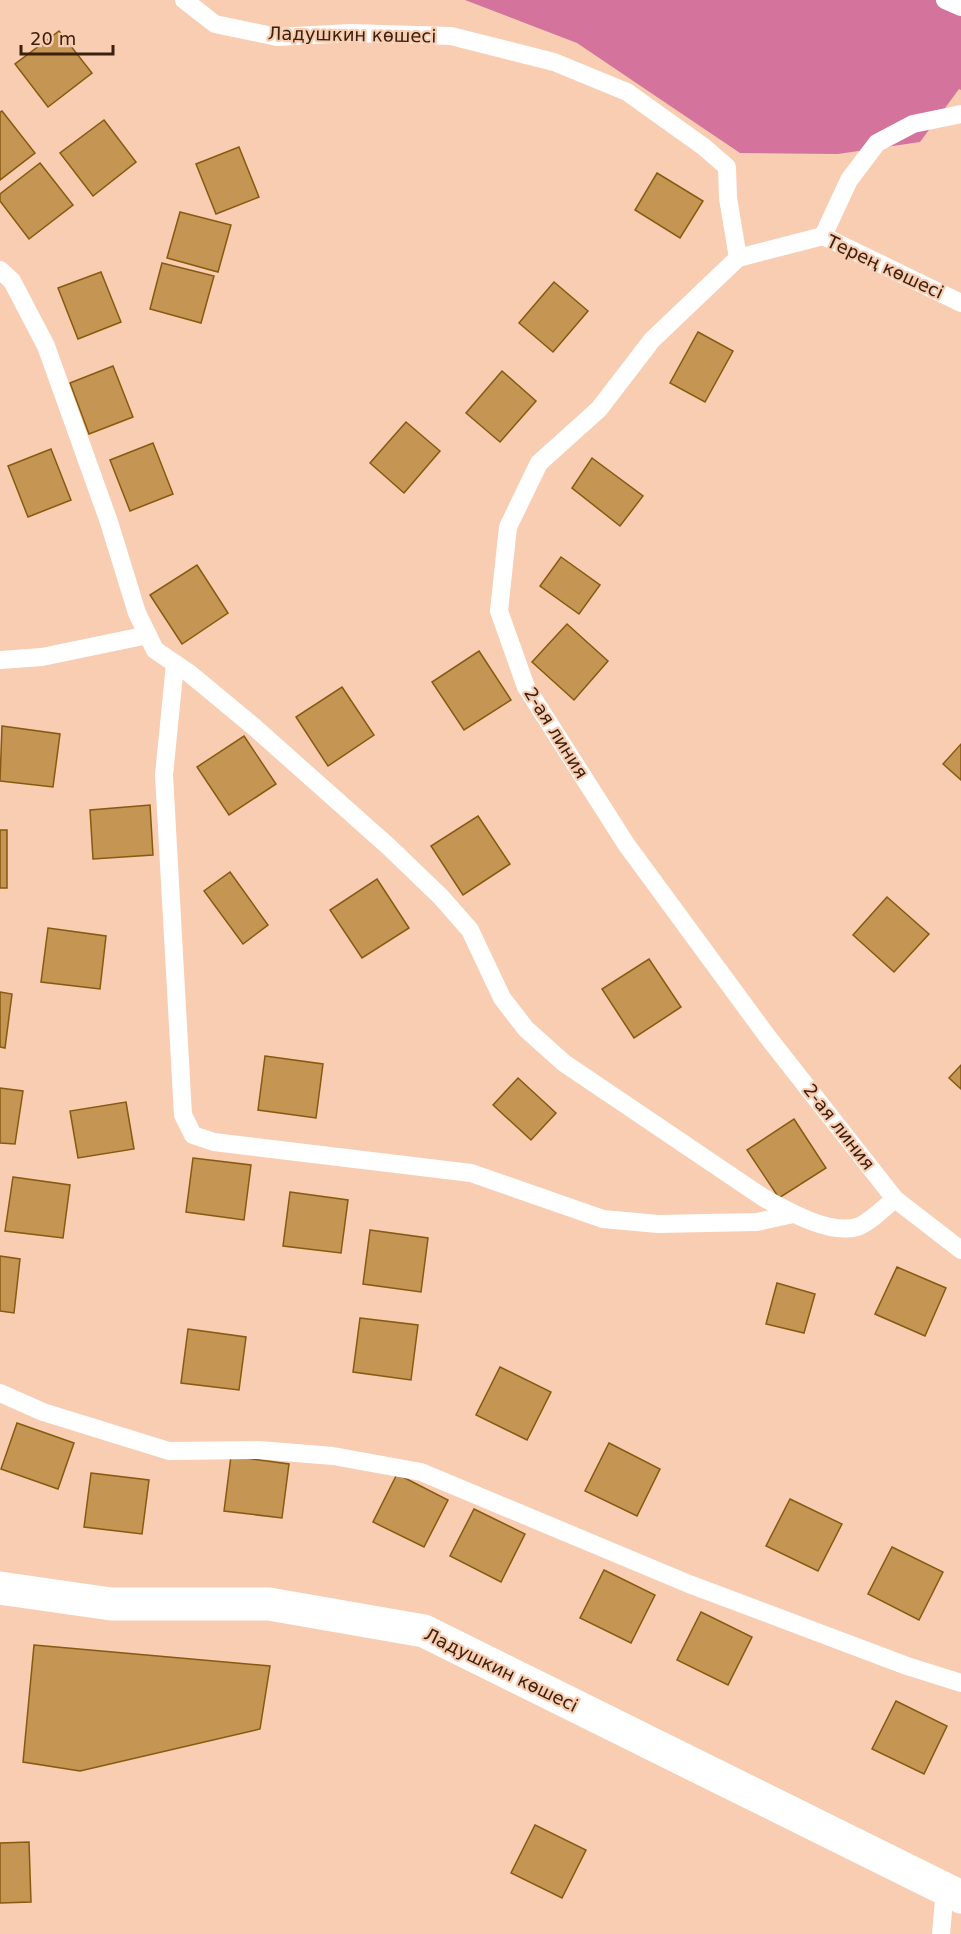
<svg xmlns="http://www.w3.org/2000/svg" width="961" height="1934" viewBox="0 0 961 1934" font-family="'DejaVu Sans',sans-serif">
	<style>
		.forest { fill: #d4739c }
		.building { fill: #c49553; stroke: #865a0f; stroke-width: 1.5 }
		.lines { fill: none; stroke-linecap: round; stroke-linejoin: round }
		.lane { stroke: #fff; stroke-width: 18 }
		.street { stroke: #fff; stroke-width: 33 }
		.labels { text-anchor: middle; stroke-width: 4.5; stroke-linejoin: round; paint-order: stroke }
		.street-label { font-size: 18px; fill: #3a200d; stroke: #f8cdb2 }
	</style>
	<rect width="100%" height="100%" fill="#f8cdb2"/>
	<polygon class="forest" points="465,0 961,0 961,90 959,89 920,142 838,154 740,153 577,43"/>
	<g class="building">
		<polygon points="59,31 92,73 48,107 15,64"/>
		<polygon points="2,111 35,153 0,180 0,112"/>
		<polygon points="104,120 136,162 93,196 60,153"/>
		<polygon points="239,147 259,197 216,214 196,164"/>
		<polygon points="40,163 73,205 29,239 0,201 0,194"/>
		<polygon points="657,173 703,201 680,238 635,210"/>
		<polygon points="180,212 231,225 218,272 167,258"/>
		<polygon points="162,263 214,276 201,323 150,309"/>
		<polygon points="101,272 121,322 78,339 58,288"/>
		<polygon points="554,282 588,311 553,352 519,323"/>
		<polygon points="698,332 733,351 705,402 670,383"/>
		<polygon points="113,366 133,417 89,434 70,383"/>
		<polygon points="502,371 536,401 500,442 466,413"/>
		<polygon points="406,422 440,451 404,493 370,463"/>
		<polygon points="153,443 173,494 130,511 110,460"/>
		<polygon points="51,449 71,500 28,517 8,466"/>
		<polygon points="592,458 643,496 620,526 572,488"/>
		<polygon points="561,557 600,585 579,614 540,586"/>
		<polygon points="197,565 228,613 182,644 150,595"/>
		<polygon points="567,624 608,661 574,700 532,662"/>
		<polygon points="479,651 511,700 464,730 432,682"/>
		<polygon points="342,687 374,735 328,766 296,717"/>
		<polygon points="2,726 60,734 53,787 0,781"/>
		<polygon points="244,736 276,784 229,815 197,767"/>
		<polygon points="961,744 961,780 943,764"/>
		<polygon points="150,805 153,855 93,859 90,810"/>
		<polygon points="478,816 510,864 463,895 431,846"/>
		<rect x="0" y="830" width="7" height="58"/>
		<polygon points="230,872 268,925 243,944 204,891"/>
		<polygon points="377,879 409,928 362,958 330,910"/>
		<polygon points="887,897 929,934 894,972 853,935"/>
		<polygon points="48,928 106,936 100,989 41,982"/>
		<polygon points="649,959 681,1007 634,1038 602,989"/>
		<polygon points="0,992 12,994 5,1048 0,1047"/>
		<polygon points="265,1056 323,1064 316,1118 258,1110"/>
		<polygon points="961,1065 961,1089 949,1078"/>
		<polygon points="518,1078 556,1113 531,1140 493,1105"/>
		<polygon points="0,1088 23,1091 15,1144 0,1143"/>
		<polygon points="126,1102 134,1149 78,1158 70,1111"/>
		<polygon points="794,1119 826,1168 779,1198 747,1150"/>
		<polygon points="193,1158 251,1165 244,1220 186,1212"/>
		<polygon points="13,1177 70,1185 63,1238 5,1231"/>
		<polygon points="290,1192 348,1200 341,1253 283,1246"/>
		<polygon points="370,1230 428,1238 421,1292 363,1284"/>
		<polygon points="0,1256 20,1259 14,1313 0,1311"/>
		<polygon points="897,1267 946,1288 925,1336 875,1314"/>
		<polygon points="777,1283 815,1294 804,1333 766,1324"/>
		<polygon points="360,1318 418,1325 411,1380 353,1372"/>
		<polygon points="188,1329 246,1337 239,1390 181,1383"/>
		<polygon points="500,1367 551,1392 527,1440 476,1415"/>
		<polygon points="17,1423 74,1443 58,1489 1,1469"/>
		<polygon points="609,1443 660,1469 637,1516 585,1491"/>
		<polygon points="231,1456 289,1464 282,1518 224,1511"/>
		<polygon points="91,1473 149,1480 142,1534 84,1527"/>
		<polygon points="397,1474 448,1500 424,1547 373,1522"/>
		<polygon points="790,1499 842,1524 818,1571 766,1546"/>
		<polygon points="474,1509 525,1534 501,1582 450,1556"/>
		<polygon points="892,1547 943,1572 919,1620 868,1594"/>
		<polygon points="604,1570 655,1595 631,1643 580,1618"/>
		<polygon points="701,1612 752,1637 728,1685 677,1660"/>
		<polygon points="34,1645 270,1666 260,1729 80,1771 23,1762"/>
		<polygon points="896,1701 947,1726 924,1774 872,1749"/>
		<polygon points="535,1825 586,1850 562,1898 511,1873"/>
		<polygon points="29,1842 31,1902 0,1903 0,1843"/>
	</g>
	<g class="lines">
		<g class="lane">
			<polyline points="184,0 215,24 277,37 350,33 451,36 554,62 627,92 704,147 727,167 728,198 738,258"/>
			<polyline points="945,0 961,7"/>
			<polyline points="823,236 849,180 877,143 913,124 961,114"/>
			<path d="M0,270l12,11 34,65 63,176 28,91 18,37 34,23 64,53 135,120 53,51 29,33 32,68 24,31 38,34 200,135c24,13 65,37 93,29 11,-3 29,-21 38,-28"/>
			<polyline points="961,303 823,236 738,258 652,340 599,409 539,463 508,527 499,611 526,687 626,844 767,1036 895,1199 961,1250"/>
			<polyline points="0,660 42,657 148,635"/>
			<polyline points="175,664 164,775 183,1115 193,1135 214,1142 471,1173 603,1219 658,1224 757,1222 793,1214"/>
			<polyline points="0,1393 43,1412 169,1451 259,1450 333,1456 421,1472 689,1584 907,1666 961,1683"/>
			<polyline points="941,1934 945,1889"/>
		</g>
		<polyline class="street" points="0,1588 111,1604 269,1604 424,1631 961,1897"/>
	</g>
	<g class="labels">
		<g class="street-label">
			<text transform="translate(352 35) rotate(1)" y="6">Ладушкин көшесі</text>
			<text transform="translate(885 267) rotate(25)" y="6">Терең көшесі</text>
			<text transform="translate(556 733) rotate(58)" y="6">2-ая линия</text>
			<text transform="translate(839 1127) rotate(52)" y="6">2-ая линия</text>
			<text transform="translate(501 1670) rotate(26)" y="6">Ладушкин көшесі</text>
		</g>
	</g>
	<path d="M21 45v9h92v-9" fill="none" stroke="#3a200d" stroke-width="3"/>
	<text x="30" y="45" font-size="18" fill="#3a200d" stroke="#f8cdb2" stroke-width="4.5" paint-order="stroke">20 m</text>
</svg>
